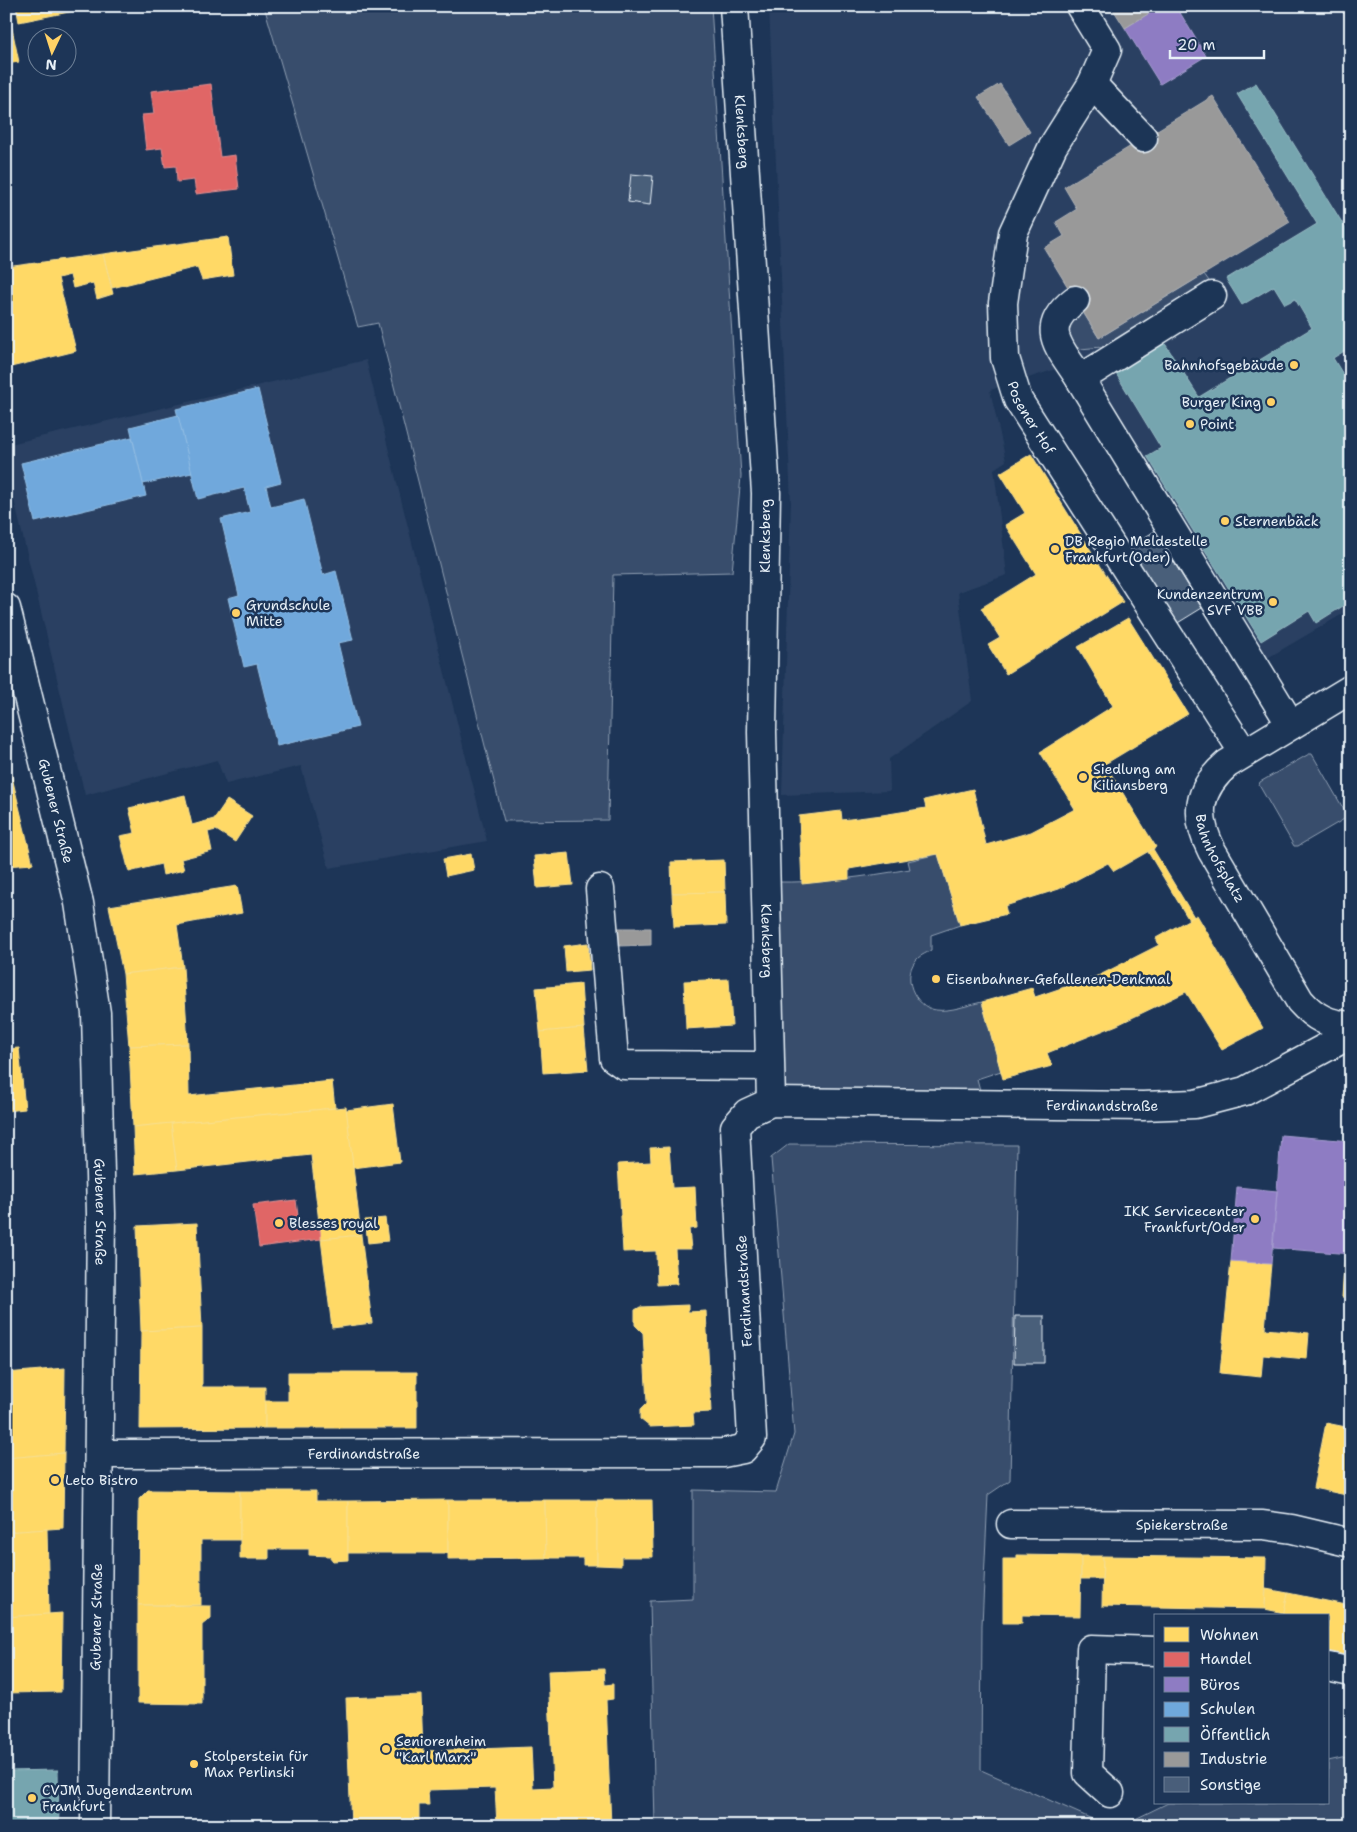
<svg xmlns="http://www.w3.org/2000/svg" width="1357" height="1832" viewBox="0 0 1357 1832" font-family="'Shantell Sans',sans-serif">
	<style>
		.built { fill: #2a4162 }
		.green { fill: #374d6c; stroke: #909fb2 }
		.homes { fill: #ffd966; stroke: #f8e092 }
		.shops { fill: #e06666; stroke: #e29092 }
		.offices { fill: #8e7cc3; stroke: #a99fd3 }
		.schools { fill: #6fa8dc; stroke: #93bee4 }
		.public { fill: #76a5af; stroke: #98bcc5 }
		.industry { fill: #999; stroke: #b1b3b6 }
		.building { fill: #495e7a; stroke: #e8f1f8 }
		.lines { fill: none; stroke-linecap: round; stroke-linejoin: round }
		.minor-casing { stroke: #e8f1f8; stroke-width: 31 }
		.minor { stroke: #1d3557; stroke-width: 28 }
		.rail { stroke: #e8f1f8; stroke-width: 4; stroke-dasharray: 8 4; stroke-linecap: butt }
		.poi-dot { fill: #ffd166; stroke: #1d3557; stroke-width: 2 }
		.labels { text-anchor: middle; stroke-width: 5; stroke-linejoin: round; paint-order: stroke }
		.street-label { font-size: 14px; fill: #e8f1f8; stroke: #1d3557 }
		.poi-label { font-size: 14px; fill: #e8f1f8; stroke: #1d3557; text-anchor: start }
	</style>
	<rect width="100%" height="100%" fill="#1d3557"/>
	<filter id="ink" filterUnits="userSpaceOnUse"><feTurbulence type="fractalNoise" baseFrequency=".02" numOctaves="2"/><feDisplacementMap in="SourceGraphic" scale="10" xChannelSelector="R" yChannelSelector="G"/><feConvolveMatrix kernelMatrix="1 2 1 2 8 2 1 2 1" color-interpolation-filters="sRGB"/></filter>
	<g filter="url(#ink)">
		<g class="built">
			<polygon points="769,6 1351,6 1351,609 1259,663 1075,363 990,390 1006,461 994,469 1007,575 958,592 972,701 889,759 890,791 782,795 791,503"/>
			<polygon points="366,360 487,841 329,868 301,766 226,784 217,760 85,795 6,466 6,445"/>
		</g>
		<g class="green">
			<polygon points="264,6 711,6 741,476 732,572 613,575 608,820 504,821 378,323 358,327"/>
			<polygon points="1204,274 1209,281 1102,347 1080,349 1072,344 1067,335 1072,315 1081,309 1099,338"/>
			<polygon points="1309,754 1312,754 1347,815 1346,818 1298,846 1294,846 1259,785 1260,782"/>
			<path d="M938,854l22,71 -29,10v15c-4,3 -10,5 -13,8 -18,17 -4,49 18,52 14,2 32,-5 46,-8l19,69 -24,8 3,11 -201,3 -5,-211c48,1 89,-5 136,-13l-2,-8z"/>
			<polygon points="789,1144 1017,1145 1010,1480 988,1495 982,1625 981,1770 1108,1826 655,1826 650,1601 693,1599 693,1490 776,1492 794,1434 771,1158"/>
			<polygon points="1351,1756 1351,1826 1121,1826 1168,1803 1328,1803 1328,1761"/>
		</g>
		<g class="homes">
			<polygon points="16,6 99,6 19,22"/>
			<polygon points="11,24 19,62 6,64 6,25"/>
			<polygon points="228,237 233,275 202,280 197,267 112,288 103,254"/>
			<polygon points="103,254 113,294 97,299 93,283 73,288 70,275 58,278 76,351 11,367 6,346 6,267"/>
			<polygon points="1031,454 1123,602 1006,674 988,645 1000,638 981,608 1036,574 1005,525 1025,513 1000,473"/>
			<polygon points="1128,618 1188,714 1105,764 1156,847 1114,871 1108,863 1059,889 1005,906 1007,914 960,925 938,854 849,869 849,879 802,884 799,816 841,811 842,820 882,815 926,808 924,800 973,789 986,845 1031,832 1075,809 1040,752 1113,706 1078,647"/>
			<polygon points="6,765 9,765 33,864 6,866"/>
			<polygon points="185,795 192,825 214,819 227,800 252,816 235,842 216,830 208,832 212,851 181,859 184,870 163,875 161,864 129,872 120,836 135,833 129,808"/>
			<polygon points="1153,849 1194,917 1189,920 1148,852"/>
			<polygon points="569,853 573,885 537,888 534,856"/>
			<polygon points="471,854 474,870 446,876 443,859"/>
			<polygon points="724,860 725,892 672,893 671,862"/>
			<polygon points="237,886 242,913 177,925 183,967 123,974 109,906"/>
			<polygon points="725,892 726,925 674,927 672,893"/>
			<polygon points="1197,915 1263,1028 1222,1050 1186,992 1117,1025 1047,1053 1052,1066 1003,1079 982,1002 1032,988 1035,997 1100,975 1159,945 1156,938"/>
			<polygon points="588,943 590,970 566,972 564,946"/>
			<polygon points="183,967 188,1044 129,1046 123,974"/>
			<polygon points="729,979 732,1026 686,1029 684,981"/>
			<polygon points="581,984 584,1028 540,1032 536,988"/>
			<polygon points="584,1028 588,1070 543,1073 540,1032"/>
			<polygon points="188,1044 189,1096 332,1081 335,1108 133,1127 129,1046"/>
			<polygon points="19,1048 25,1109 6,1111 6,1049"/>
			<polygon points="393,1104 400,1162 353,1168 346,1110"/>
			<polygon points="346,1107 361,1235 321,1239 311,1155 177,1170 171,1123"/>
			<polygon points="171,1123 177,1170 135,1174 133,1127"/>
			<polygon points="669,1147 672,1188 695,1187 697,1228 689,1229 691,1249 675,1249 677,1284 657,1285 656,1251 623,1252 618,1164 651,1162 650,1148"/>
			<polygon points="385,1218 388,1241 368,1243 365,1220"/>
			<polygon points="197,1223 202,1328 141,1331 137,1226"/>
			<polygon points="361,1235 372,1323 332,1328 321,1239"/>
			<polygon points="1345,1254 1351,1254 1351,1298 1342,1297"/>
			<polygon points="1231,1261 1271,1264 1265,1329 1309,1333 1307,1359 1263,1355 1261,1377 1220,1373"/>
			<polygon points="688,1305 688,1312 706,1311 711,1412 693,1413 694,1425 650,1427 640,1419 640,1410 647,1403 643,1333 635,1325 635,1310 640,1307"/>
			<polygon points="202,1328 202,1387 265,1387 265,1428 140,1429 141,1331"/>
			<polygon points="65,1368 64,1453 7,1458 6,1373"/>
			<polygon points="288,1372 417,1372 417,1428 265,1428 265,1401 288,1401"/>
			<polygon points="1326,1423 1351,1428 1351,1496 1313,1488"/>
			<polygon points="64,1453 63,1528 6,1532 6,1458"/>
			<polygon points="148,1490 240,1491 240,1540 201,1540 201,1605 138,1605 139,1499"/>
			<polygon points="240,1491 316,1491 316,1501 348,1501 348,1560 333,1561 329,1556 309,1555 309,1549 269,1549 269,1559 240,1559"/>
			<polygon points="448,1500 448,1553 348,1553 348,1501"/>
			<polygon points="448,1500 545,1500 546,1558 448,1559"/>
			<polygon points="545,1500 597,1500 597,1565 583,1565 583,1558 546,1558"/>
			<polygon points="597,1500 652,1500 653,1557 621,1557 621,1566 597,1565"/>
			<polygon points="47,1529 49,1614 6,1617 6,1532"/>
			<polygon points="1017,1555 1081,1556 1080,1616 1022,1615 1022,1623 1003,1623 1003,1559 1017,1559"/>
			<polygon points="1081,1556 1103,1556 1102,1579 1081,1579"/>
			<polygon points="1103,1556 1266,1558 1265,1609 1102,1606"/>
			<polygon points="1266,1589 1288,1593 1284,1613 1265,1609"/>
			<polygon points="1288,1593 1351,1606 1351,1656 1328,1651 1328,1616 1283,1616"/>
			<polygon points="138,1605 211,1606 211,1618 202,1625 202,1704 138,1703"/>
			<polygon points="62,1613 61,1692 6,1693 6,1617"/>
			<polygon points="604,1669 605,1685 613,1684 613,1699 606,1700 611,1826 497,1826 495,1788 428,1790 429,1805 419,1805 419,1826 351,1826 346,1698 421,1695 423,1751 531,1747 533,1788 553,1787 548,1671"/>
		</g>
		<g class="shops">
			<polygon points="211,84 220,157 235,155 239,189 196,194 194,180 177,182 176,166 165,167 162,148 146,150 142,115 154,114 151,91"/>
			<polygon points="296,1200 299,1224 319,1221 321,1239 259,1247 253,1205"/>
		</g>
		<g class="offices">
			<polygon points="1161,6 1176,6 1206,56 1160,84 1125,28"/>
			<polygon points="1281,1135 1351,1141 1351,1254 1273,1248"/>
			<polygon points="1237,1187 1277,1191 1271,1264 1231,1261"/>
		</g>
		<g class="schools">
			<polygon points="258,389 281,482 266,486 271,507 304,499 323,575 336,571 353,640 338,643 358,727 277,746 257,664 244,667 228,598 239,595 221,519 250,512 244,488 198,499 176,409"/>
			<polygon points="178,415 192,473 143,484 130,427"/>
			<polygon points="132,437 146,496 35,522 21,463"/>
		</g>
		<g class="public">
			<polygon points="1256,83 1351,237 1351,347 1333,358 1344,376 1351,372 1351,601 1316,623 1309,611 1261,641 1147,456 1161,448 1115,372 1164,342 1199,397 1312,328 1295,299 1285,304 1274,286 1242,305 1226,279 1317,224 1237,94"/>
			<polygon points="58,1770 59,1826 6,1826 6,1771"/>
		</g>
		<g class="industry">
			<polygon points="1111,6 1161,6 1125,28"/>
			<polygon points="1000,84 1030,132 1009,145 978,97"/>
			<polygon points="1213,96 1290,222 1099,338 1044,248 1064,236 1056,222 1077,209 1064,187"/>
			<polygon points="617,928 651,928 651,945 618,946"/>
		</g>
		<g class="building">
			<polygon points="631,174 653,176 650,205 628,202"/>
			<polygon points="1155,531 1202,608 1176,624 1129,547"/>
			<polygon points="1015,1316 1044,1316 1044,1363 1014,1363"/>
		</g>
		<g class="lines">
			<g class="minor-casing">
				<g id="minor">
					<path id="s1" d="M734,6l32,487 -4,239 9,370"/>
					<path id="s2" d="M1080,6l27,44 -15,34 -39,62 -40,87 -10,70 2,55 13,42 226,353"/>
					<polyline points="1092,84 1143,138"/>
					<polyline points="1212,296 1080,379 1291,725"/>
					<path d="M1075,300c-38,29 -15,47 5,79"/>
					<path id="s3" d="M6,608l73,295 17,110 5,201 -6,612"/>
					<path id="s4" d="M1351,689l-124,75c-30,26 -33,52 -15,87l88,150c15,17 28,23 51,25"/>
					<polyline points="600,889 614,1058 624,1065 769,1066"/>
					<path id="s5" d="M99,1454l624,-1 20,-4 9,-11 -17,-311 12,-14 24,-11 372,4 52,-2 50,-13 106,-57"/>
					<path id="s6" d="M1011,1524l252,1 29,4 59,14"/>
					<polyline points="1328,1667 1351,1672"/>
					<polyline points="1110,1793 1088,1773 1091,1649 1156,1651"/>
				</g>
			</g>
			<use href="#minor" class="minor"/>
			<polyline class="rail" points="1341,6 1351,21"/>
		</g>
	</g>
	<g class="poi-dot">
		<circle cx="1294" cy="365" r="5"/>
		<circle cx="1271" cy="402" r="5"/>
		<circle cx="1190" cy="424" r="5"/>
		<circle cx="1225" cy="521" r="5"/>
		<circle cx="1055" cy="549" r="5"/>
		<circle cx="1273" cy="602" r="5"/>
		<circle cx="236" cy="613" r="5"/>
		<circle cx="1083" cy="777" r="5"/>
		<circle cx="936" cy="979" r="5"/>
		<circle cx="1255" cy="1219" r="5"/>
		<circle cx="279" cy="1223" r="5"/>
		<circle cx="55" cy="1480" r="5"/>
		<circle cx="386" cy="1749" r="5"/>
		<circle cx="194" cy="1764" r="5"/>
		<circle cx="32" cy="1798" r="5"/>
	</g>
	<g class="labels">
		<g class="street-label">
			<text dy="5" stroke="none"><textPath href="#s1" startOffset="126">Klenksberg</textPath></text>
			<text dy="5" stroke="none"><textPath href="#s2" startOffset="449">Posener Hof</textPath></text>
			<text transform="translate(765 536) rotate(-90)" y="5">Klenksberg</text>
			<text dy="5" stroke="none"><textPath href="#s3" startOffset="209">Gubener Straße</textPath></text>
			<text dy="5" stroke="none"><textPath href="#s4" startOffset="252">Bahnhofsplatz</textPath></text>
			<text dy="5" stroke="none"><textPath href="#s1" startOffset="936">Klenksberg</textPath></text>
			<text dy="5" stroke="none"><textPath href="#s5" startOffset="1346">Ferdinandstraße</textPath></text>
			<text dy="5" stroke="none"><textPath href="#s3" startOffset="614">Gubener Straße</textPath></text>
			<text transform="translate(744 1291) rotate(-93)" y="5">Ferdinandstraße</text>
			<text dy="5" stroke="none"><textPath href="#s5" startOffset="265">Ferdinandstraße</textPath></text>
			<text dy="5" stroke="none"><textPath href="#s6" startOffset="171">Spiekerstraße</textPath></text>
			<text transform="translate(96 1617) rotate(-89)" y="5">Gubener Straße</text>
		</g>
		<g class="poi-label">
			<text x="1284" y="370" text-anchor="end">Bahnhofsgebäude</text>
			<text x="1261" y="407" text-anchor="end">Burger King</text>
			<text x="1200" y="429">Point</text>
			<text x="1235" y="526">Sternenbäck</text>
			<text x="1065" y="546">DB Regio Meldestelle<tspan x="1065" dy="16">Frankfurt(Oder)</tspan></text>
			<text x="1263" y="599" text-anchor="end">Kundenzentrum<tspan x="1263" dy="16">SVF VBB</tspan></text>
			<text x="246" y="610">Grundschule<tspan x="246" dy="16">Mitte</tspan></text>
			<text x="1093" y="774">Siedlung am<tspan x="1093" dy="16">Kiliansberg</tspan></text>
			<text x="946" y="984">Eisenbahner-Gefallenen-Denkmal</text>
			<text x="1245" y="1216" text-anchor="end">IKK Servicecenter<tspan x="1245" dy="16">Frankfurt/Oder</tspan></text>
			<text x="289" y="1228">Blesses royal</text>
			<text x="65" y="1485">Leto Bistro</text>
			<text x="396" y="1746">Seniorenheim<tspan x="396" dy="16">"Karl Marx"</tspan></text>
			<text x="204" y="1761">Stolperstein für<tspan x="204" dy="16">Max Perlinski</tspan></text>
			<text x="42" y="1795">CVJM Jugendzentrum<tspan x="42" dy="16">Frankfurt</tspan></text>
		</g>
	</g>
	<rect width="1357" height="1832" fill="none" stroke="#1d3557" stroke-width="25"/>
	<rect x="12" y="12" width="1332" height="1807" fill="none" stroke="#e8f1f8" stroke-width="2" filter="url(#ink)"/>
	<rect x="1154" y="1614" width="175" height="190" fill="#1d3557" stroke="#6e8097"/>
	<rect x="1164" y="1627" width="25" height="15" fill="#ffd966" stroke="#6e8097"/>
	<text x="1200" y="1640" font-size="15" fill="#e8f1f8">Wohnen</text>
	<rect x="1164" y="1652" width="25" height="15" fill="#e06666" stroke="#6e8097"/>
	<text x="1200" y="1664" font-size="15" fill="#e8f1f8">Handel</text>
	<rect x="1164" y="1677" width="25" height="15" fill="#8e7cc3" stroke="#6e8097"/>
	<text x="1200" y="1690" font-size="15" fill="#e8f1f8">Büros</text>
	<rect x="1164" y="1702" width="25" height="15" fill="#6fa8dc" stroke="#6e8097"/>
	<text x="1200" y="1714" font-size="15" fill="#e8f1f8">Schulen</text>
	<rect x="1164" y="1727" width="25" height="15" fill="#76a5af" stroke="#6e8097"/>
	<text x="1200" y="1740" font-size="15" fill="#e8f1f8">Öffentlich</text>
	<rect x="1164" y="1752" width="25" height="15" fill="#999999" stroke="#6e8097"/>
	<text x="1200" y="1764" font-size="15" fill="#e8f1f8">Industrie</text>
	<rect x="1164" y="1777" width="25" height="15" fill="#495e7a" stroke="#6e8097"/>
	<text x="1200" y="1790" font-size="15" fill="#e8f1f8">Sonstige</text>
	<g transform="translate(52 52) rotate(184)"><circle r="24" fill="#1d3557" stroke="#6e8097"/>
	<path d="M0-4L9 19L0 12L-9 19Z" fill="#ffd166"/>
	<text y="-8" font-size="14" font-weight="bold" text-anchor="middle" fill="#e8f1f8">N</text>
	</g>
	<path d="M1170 50v8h94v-8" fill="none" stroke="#e8f1f8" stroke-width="2.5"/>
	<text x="1177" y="50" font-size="15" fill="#e8f1f8" stroke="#1d3557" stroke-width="4" paint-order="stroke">20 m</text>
</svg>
